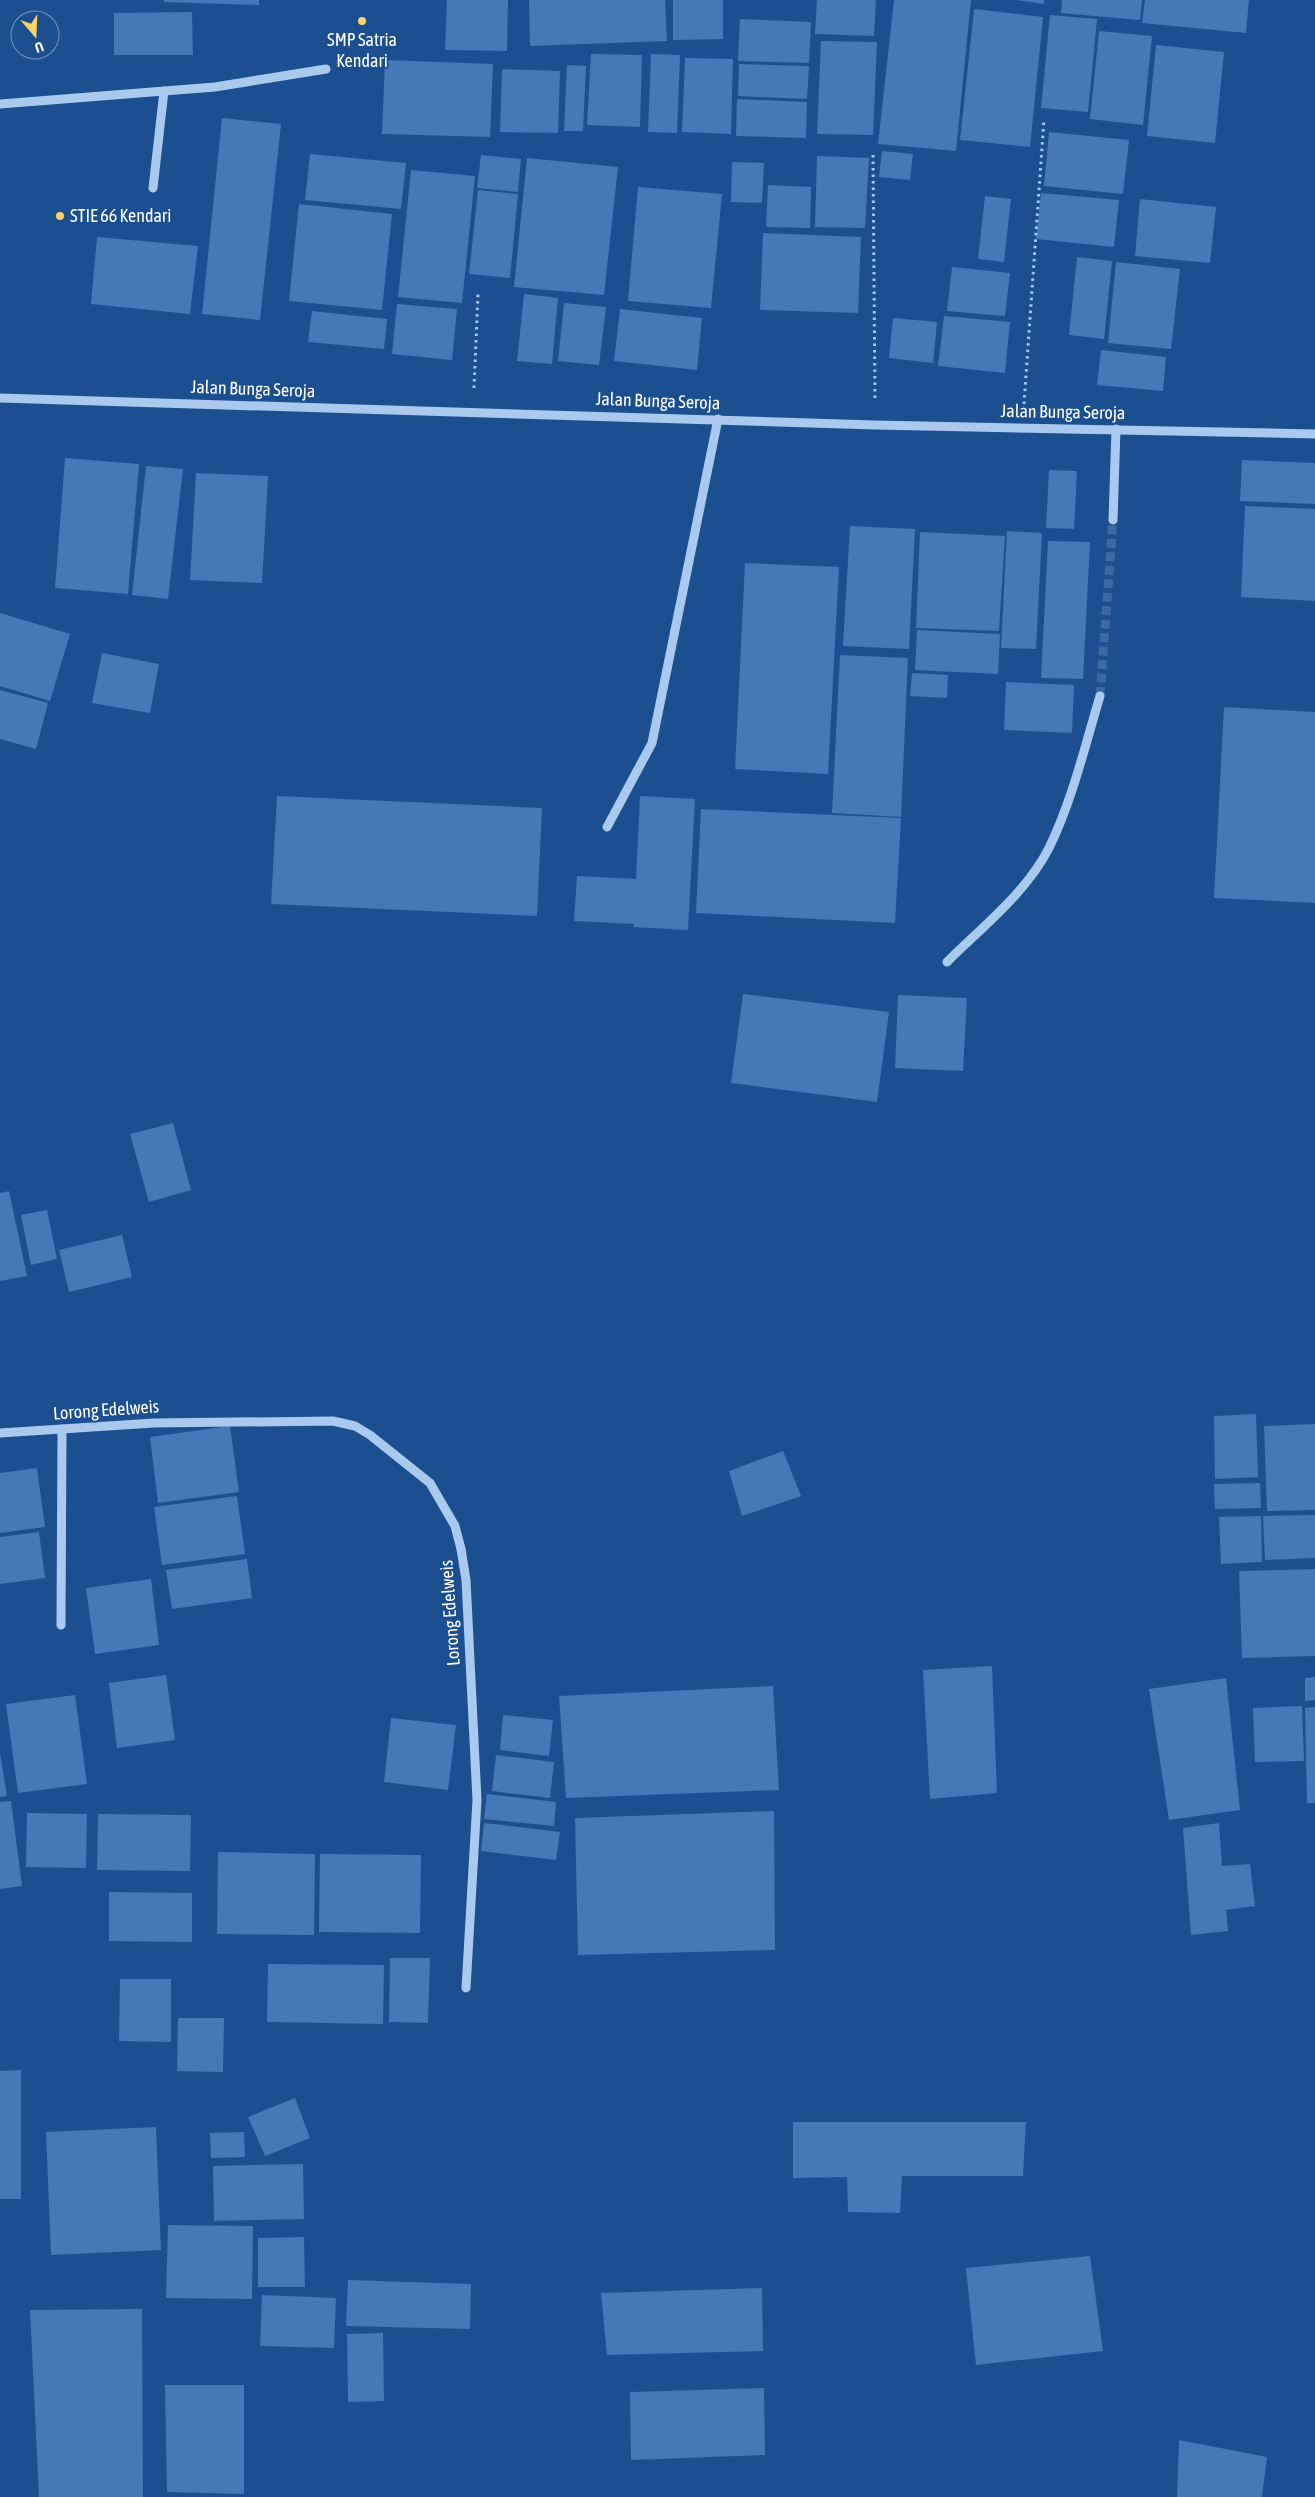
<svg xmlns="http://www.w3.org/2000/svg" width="1315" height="2497" viewBox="0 0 1315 2497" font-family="'Asap Condensed',sans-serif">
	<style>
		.building { fill: #4478b7 }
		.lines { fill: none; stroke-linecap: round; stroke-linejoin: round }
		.minor-tunnel { stroke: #3d69a0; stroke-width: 9; stroke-dasharray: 9 4.5; stroke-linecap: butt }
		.path { stroke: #a9c9ee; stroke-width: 3; stroke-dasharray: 2.5 4; stroke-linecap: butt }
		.minor { stroke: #a9c9ee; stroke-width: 9 }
		.poi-dot { fill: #ffd166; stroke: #1b4f8f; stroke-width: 2 }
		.labels { text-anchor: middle; stroke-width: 4; stroke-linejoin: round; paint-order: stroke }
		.poi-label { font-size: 18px; fill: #fff; stroke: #1b4f8f }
		.street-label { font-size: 18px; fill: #fff; stroke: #1b4f8f }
	</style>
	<rect width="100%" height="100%" fill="#1b4f8f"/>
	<g class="building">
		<polygon points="164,0 259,0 259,5 164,2"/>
		<polygon points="447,0 508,0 507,51 445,50"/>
		<polygon points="529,0 665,0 667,41 530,46"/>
		<polygon points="673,0 723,0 723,39 673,40"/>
		<polygon points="817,0 876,0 874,36 815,34"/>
		<polygon points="894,0 971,0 956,151 878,144"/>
		<polygon points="1016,0 1044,0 1044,4"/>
		<polygon points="1062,0 1142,0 1140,20 1061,13"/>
		<polygon points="1145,0 1249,0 1246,33 1142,23"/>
		<polygon points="974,9 1043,17 1030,147 960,140"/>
		<polygon points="192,12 193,55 114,55 114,13"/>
		<polygon points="1050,15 1097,19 1088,112 1041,108"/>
		<polygon points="740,19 811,22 809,63 738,61"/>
		<polygon points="1099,31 1152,36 1143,125 1090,119"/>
		<polygon points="821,41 877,42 873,135 817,134"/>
		<polygon points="1156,45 1224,52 1215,143 1147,136"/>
		<polygon points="591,54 642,55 640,127 587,125"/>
		<polygon points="651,54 680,55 677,133 648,132"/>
		<polygon points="685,58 733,59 731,134 682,132"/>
		<polygon points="385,60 493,64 490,137 382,134"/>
		<polygon points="739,64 809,66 807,99 738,96"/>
		<polygon points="567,65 586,66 583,131 564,131"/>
		<polygon points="502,69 560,71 558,133 500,132"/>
		<polygon points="737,99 807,102 806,138 736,136"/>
		<polygon points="222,118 281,124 260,320 202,314"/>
		<polygon points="1049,132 1129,140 1123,194 1044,186"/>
		<polygon points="882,151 913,154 910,180 879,177"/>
		<polygon points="310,154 406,163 401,209 305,200"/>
		<polygon points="481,155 521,159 518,192 477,188"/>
		<polygon points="817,156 869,158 865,228 815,227"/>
		<polygon points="527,158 618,167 604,295 514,287"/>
		<polygon points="732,162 764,163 762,203 731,202"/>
		<polygon points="411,170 475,176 462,303 398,297"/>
		<polygon points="768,185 811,187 810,228 766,227"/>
		<polygon points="638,187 722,194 711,308 628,301"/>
		<polygon points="478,190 518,194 510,278 469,274"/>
		<polygon points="1041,193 1119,200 1114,247 1036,239"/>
		<polygon points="985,196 1011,199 1004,262 978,259"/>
		<polygon points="1140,199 1216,207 1210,263 1135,256"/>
		<polygon points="299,204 392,214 382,310 289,301"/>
		<polygon points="763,233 861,237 858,313 760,310"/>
		<polygon points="97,237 198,246 190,314 91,304"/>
		<polygon points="1077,257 1112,261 1104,339 1069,335"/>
		<polygon points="1116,262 1180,269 1171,349 1108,343"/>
		<polygon points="952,267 1010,273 1005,316 947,311"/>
		<polygon points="524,294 558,298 552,364 517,361"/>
		<polygon points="564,303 606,307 599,365 558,361"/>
		<polygon points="397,304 457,309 452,360 392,354"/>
		<polygon points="620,309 702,318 697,370 614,361"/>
		<polygon points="312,311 387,319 384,349 308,342"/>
		<polygon points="944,316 1010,322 1005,373 938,366"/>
		<polygon points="893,318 937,322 933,363 889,358"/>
		<polygon points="1101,350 1166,357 1163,391 1097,385"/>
		<polygon points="65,458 139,464 128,594 55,588"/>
		<polygon points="1242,460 1315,463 1315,504 1240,501"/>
		<polygon points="146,466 183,469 168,599 132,595"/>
		<polygon points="1049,470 1077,471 1074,529 1046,528"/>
		<polygon points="196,473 268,476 262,583 190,580"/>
		<polygon points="1245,506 1315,509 1315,601 1241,597"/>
		<polygon points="850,526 915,529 909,649 843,646"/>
		<polygon points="1007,531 1042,533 1036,649 1001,648"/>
		<polygon points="920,532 1005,536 999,631 916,628"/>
		<polygon points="1048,541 1090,542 1083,679 1041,678"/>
		<polygon points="745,563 839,567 828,774 735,769"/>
		<polygon points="0,613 70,634 50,701 0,686"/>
		<polygon points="917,630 1000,634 998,674 915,670"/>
		<polygon points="102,653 159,664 150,713 92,703"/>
		<polygon points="840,655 908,658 901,817 832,813"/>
		<polygon points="912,673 948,675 947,698 910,696"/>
		<polygon points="1006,682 1074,685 1072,733 1004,730"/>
		<polygon points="0,690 48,703 36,749 0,739"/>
		<polygon points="1224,707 1315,712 1315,903 1214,898"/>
		<polygon points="277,796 542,808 537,916 271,904"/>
		<polygon points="640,796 695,799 688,930 633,927 634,924 574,921 577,876 636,879"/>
		<polygon points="701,809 901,818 895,923 696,913"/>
		<polygon points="743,994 889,1012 877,1102 731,1083"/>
		<polygon points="898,995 967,998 963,1071 895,1068"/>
		<polygon points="173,1123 191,1190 149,1202 130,1134"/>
		<polygon points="9,1191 27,1276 0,1281 0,1193"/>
		<polygon points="47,1210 57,1259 31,1265 21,1215"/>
		<polygon points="122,1235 132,1277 69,1292 59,1250"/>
		<polygon points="1256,1414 1258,1477 1215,1479 1214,1416"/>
		<polygon points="1315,1424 1315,1510 1267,1511 1264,1426"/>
		<polygon points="230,1426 239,1492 158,1503 150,1437"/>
		<polygon points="783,1451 801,1496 742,1516 729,1471"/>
		<polygon points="37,1468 45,1527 0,1533 0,1473"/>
		<polygon points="1260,1483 1261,1508 1215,1509 1214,1484"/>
		<polygon points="237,1496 245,1554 162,1565 154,1507"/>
		<polygon points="1315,1515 1315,1558 1265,1560 1263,1516"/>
		<polygon points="1261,1516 1262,1562 1221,1564 1219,1517"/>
		<polygon points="39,1532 45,1578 0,1584 0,1537"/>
		<polygon points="247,1559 252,1598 172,1609 166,1570"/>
		<polygon points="1315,1569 1315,1656 1242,1658 1239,1571"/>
		<polygon points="151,1579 159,1645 95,1654 86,1588"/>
		<polygon points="992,1666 997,1793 930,1799 923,1670"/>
		<polygon points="166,1675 175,1740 117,1748 109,1683"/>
		<polygon points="1315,1677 1315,1700 1305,1701 1305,1678"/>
		<polygon points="1226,1678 1240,1810 1169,1820 1149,1689"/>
		<polygon points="773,1686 779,1790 566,1798 559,1696"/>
		<polygon points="75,1695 87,1784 18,1793 6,1704"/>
		<polygon points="1302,1706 1304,1761 1255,1762 1253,1708"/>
		<polygon points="1315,1707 1315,1803 1307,1803 1305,1708"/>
		<polygon points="503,1715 553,1720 549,1756 500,1750"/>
		<polygon points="391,1718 456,1725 448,1790 384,1782"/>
		<polygon points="0,1753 7,1796 0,1797"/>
		<polygon points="496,1755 554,1762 550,1798 492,1791"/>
		<polygon points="487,1794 556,1802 554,1826 484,1819"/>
		<polygon points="11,1801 22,1886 0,1889 0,1802"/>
		<polygon points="774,1811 775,1950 578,1955 575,1818"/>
		<polygon points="27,1813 87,1814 86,1868 26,1867"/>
		<polygon points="98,1814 191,1815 190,1871 97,1870"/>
		<polygon points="484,1823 560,1832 556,1860 481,1851"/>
		<polygon points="1219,1823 1222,1866 1250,1864 1255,1906 1226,1910 1228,1931 1191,1935 1183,1828"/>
		<polygon points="218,1852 315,1854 314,1935 217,1934"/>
		<polygon points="320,1854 421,1855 420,1933 319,1932"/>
		<polygon points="109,1892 192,1893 192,1942 109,1941"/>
		<polygon points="390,1958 430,1958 428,2023 389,2022"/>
		<polygon points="268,1964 384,1965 383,2024 267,2022"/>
		<polygon points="120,1979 171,1979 171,2042 119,2041"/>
		<polygon points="178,2018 224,2018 223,2072 177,2071"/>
		<polygon points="21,2070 21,2199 0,2199 0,2071"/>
		<polygon points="295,2098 310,2138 265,2156 248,2117"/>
		<polygon points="793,2122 1026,2122 1023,2176 902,2176 900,2213 848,2212 847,2177 793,2178"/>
		<polygon points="156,2127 161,2250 51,2255 46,2132"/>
		<polygon points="244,2132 245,2157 211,2158 210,2133"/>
		<polygon points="303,2164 304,2219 214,2221 213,2166"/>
		<polygon points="168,2225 253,2226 252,2299 166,2298"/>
		<polygon points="304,2237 305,2287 258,2287 258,2238"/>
		<polygon points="1090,2256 1103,2351 976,2365 966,2268"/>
		<polygon points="348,2280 471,2284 470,2329 346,2326"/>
		<polygon points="762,2288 763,2351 607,2355 601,2293"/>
		<polygon points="262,2295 336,2298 334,2348 260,2346"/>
		<polygon points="142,2309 143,2497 39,2497 30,2310"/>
		<polygon points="383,2333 384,2401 348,2402 347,2334"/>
		<polygon points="165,2385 244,2385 244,2494 167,2492"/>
		<polygon points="764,2388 765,2455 631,2460 630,2392"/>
		<polygon points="1179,2440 1267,2457 1262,2497 1177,2497"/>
	</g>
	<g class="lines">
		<polyline class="minor-tunnel" points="1100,696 1113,520"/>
		<g class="path">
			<polyline points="873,155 875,399"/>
			<polyline points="474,388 478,294"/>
			<polyline points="1024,404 1044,119"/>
		</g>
		<g class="minor">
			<polyline points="0,104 215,87 326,69"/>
			<polyline points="153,188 164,91"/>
			<polyline points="0,398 875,425 1315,434"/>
			<polyline points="1113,520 1116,429"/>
			<polyline points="607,827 652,743 718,419"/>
			<path d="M947,962c35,-35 79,-69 102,-114 23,-47 36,-102 51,-152"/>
			<polyline points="0,1433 154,1423 333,1421 355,1426 370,1435 430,1483 455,1526 461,1549 466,1580 477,1800 466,1988"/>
			<polyline points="61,1625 62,1429"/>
		</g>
	</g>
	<g class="poi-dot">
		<circle cx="362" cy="21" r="5"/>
		<circle cx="60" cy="216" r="5"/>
	</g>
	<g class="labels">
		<g class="poi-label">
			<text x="362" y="46">SMP Satria<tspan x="362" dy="21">Kendari</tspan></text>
			<text x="70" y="222" text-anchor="start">STIE 66 Kendari</text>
		</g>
		<g class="street-label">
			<text transform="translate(253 389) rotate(2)" y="6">Jalan Bunga Seroja</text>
			<text transform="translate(658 401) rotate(2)" y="6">Jalan Bunga Seroja</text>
			<text transform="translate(1063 412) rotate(1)" y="6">Jalan Bunga Seroja</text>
			<text transform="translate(106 1410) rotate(-4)" y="6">Lorong Edelweis</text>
			<text transform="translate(450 1613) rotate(-94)" y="6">Lorong Edelweis</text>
		</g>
	</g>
	<g transform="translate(35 35) rotate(161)"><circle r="24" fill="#1b4f8f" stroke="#7695bc"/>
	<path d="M0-4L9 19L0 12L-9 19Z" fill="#ffd166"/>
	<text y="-8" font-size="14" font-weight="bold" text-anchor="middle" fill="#ffffff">U</text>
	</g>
</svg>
